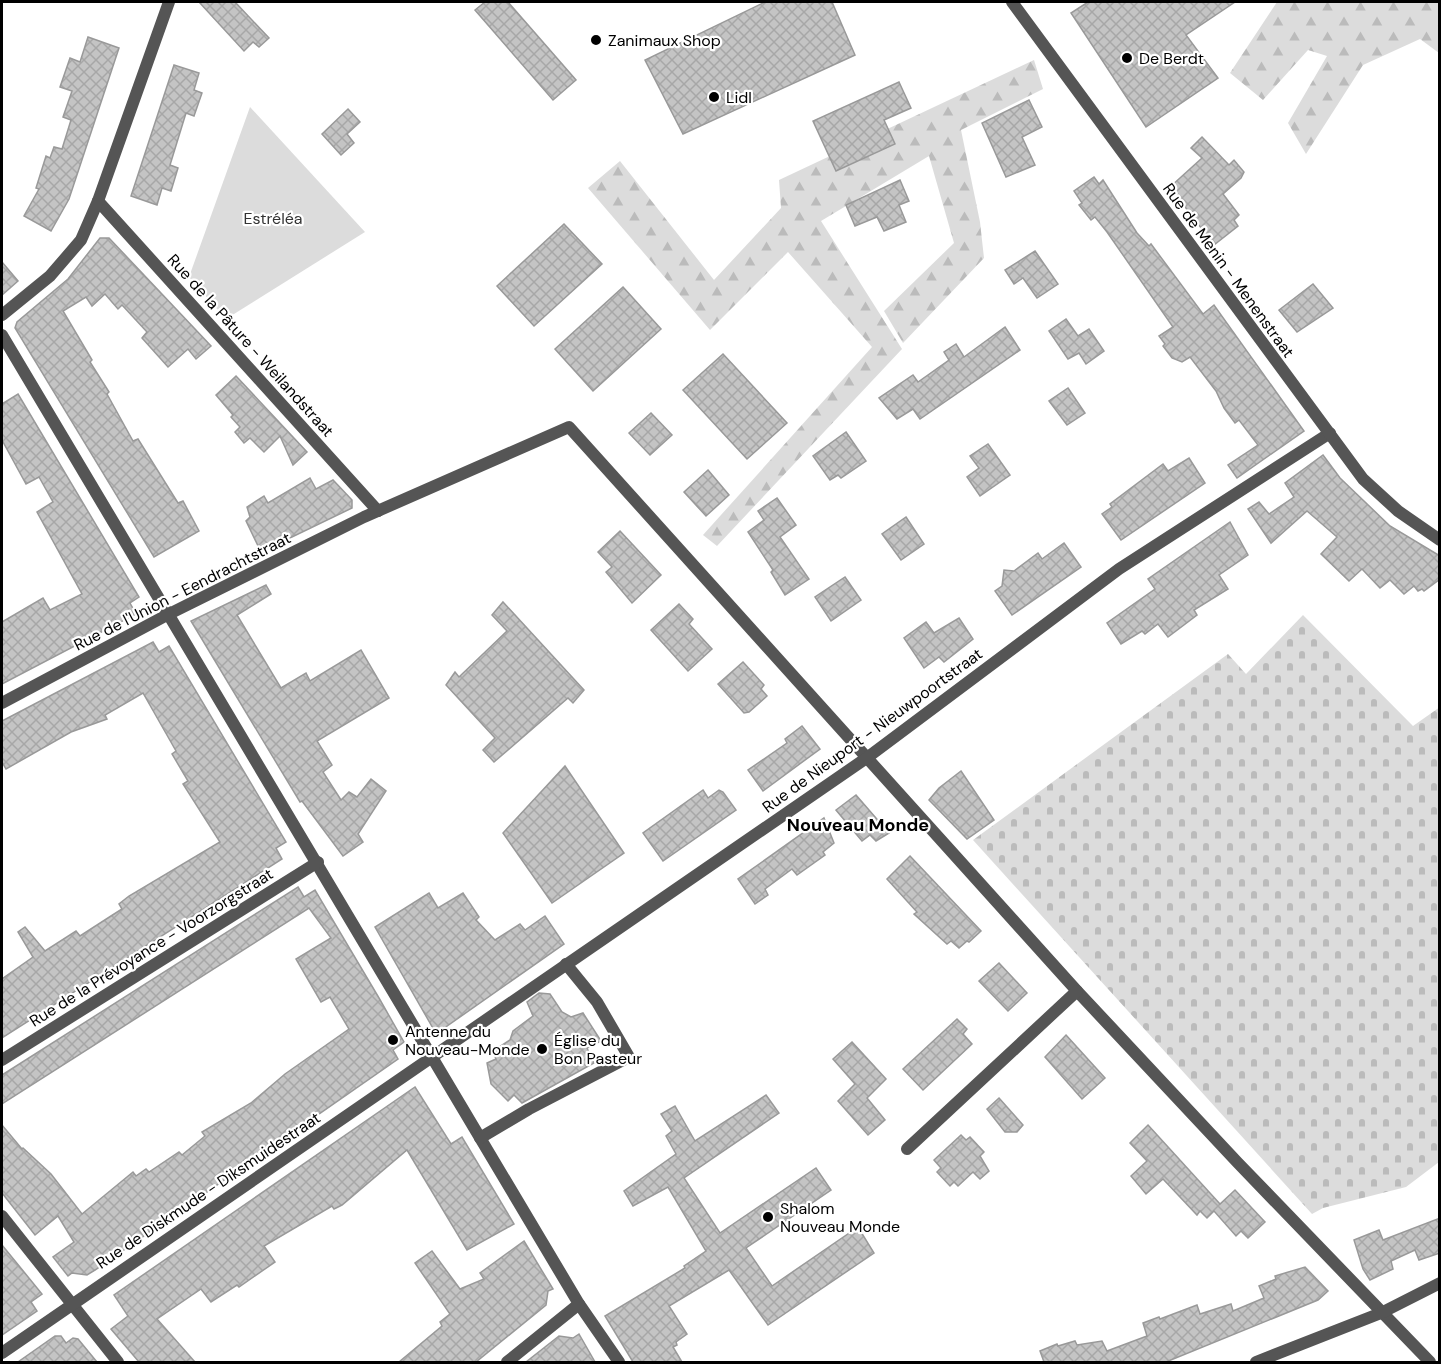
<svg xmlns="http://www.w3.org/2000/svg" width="1441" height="1364" viewBox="0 0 1441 1364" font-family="'DM Sans',sans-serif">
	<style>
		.forest { fill: url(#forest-firs) }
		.cemetery { fill: url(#cemetery-stones) }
		.garden { fill: #dcdcdc }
		.building { fill: url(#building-cross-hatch); stroke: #999; stroke-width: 1.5 }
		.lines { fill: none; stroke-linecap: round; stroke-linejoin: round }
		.minor { stroke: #555; stroke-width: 12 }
		.tertiary { stroke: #555; stroke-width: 12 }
		.poi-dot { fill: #000; stroke: #fff; stroke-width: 2 }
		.labels { text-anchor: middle; stroke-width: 4.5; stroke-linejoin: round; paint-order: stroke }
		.poi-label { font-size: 16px; fill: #000; stroke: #fff; text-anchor: start }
		.park-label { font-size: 16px; fill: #333; stroke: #fff }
		.street-label { font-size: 16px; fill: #000; stroke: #fff }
		.neighbourhood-label { font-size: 18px; font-weight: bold; fill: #000; stroke: #fff }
	</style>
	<defs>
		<pattern id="forest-firs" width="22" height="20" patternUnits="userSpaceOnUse" patternTransform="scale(1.5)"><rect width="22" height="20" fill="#dcdcdc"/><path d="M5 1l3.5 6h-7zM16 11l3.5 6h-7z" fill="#bbb"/></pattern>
		<pattern id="cemetery-stones" width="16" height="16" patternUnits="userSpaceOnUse" patternTransform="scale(1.5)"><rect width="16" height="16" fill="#dcdcdc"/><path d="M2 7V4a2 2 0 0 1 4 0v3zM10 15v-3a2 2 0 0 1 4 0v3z" fill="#bbb"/></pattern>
		<pattern id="building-cross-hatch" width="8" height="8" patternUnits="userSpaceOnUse" patternTransform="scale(1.5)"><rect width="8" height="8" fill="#c4c4c4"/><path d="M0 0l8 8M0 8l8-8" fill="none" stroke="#a7a7a7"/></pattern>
	</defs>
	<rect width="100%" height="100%" fill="#fff"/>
	<g class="forest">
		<polygon points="1277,2 1439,2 1439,53 1420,39 1363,65 1306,154 1288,123 1327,56 1308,50 1263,100 1230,73"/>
		<polygon points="1034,60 1043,89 961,130 980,222 984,258 903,343 884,311 954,243 929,156 821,221 902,349 717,546 703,535 872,347 788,252 710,330 588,188 620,161 714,280 781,208 779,180"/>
	</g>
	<polygon class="cemetery" points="1303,615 1413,726 1440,707 1439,1162 1406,1187 1323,1208 1312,1214 973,840 1228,654 1246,674"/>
	<polygon class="garden" points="250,107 365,232 226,319 189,277"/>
	<g class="building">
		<polygon points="199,2 235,2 269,38 259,47 253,42 244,51"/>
		<polygon points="485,2 508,2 576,80 553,100 475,10"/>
		<polygon points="765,2 832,2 855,55 683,134 645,60"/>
		<polygon points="1088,2 1235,2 1186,35 1218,78 1146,127 1071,13"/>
		<polygon points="88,37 119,48 69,199 51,231 24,216 39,189 36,188 46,156 50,158 54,147 62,149 71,120 63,117 72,91 60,87 70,58 80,62"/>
		<polygon points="174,65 199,73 194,90 202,93 194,116 186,113 170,165 178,168 171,191 162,188 157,205 131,196"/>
		<polygon points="899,82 911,108 884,120 895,144 836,171 813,121"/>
		<polygon points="1029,100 1042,127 1022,137 1035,165 1006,177 982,123"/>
		<polygon points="348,109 360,122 347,134 354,143 341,155 322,134"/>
		<polygon points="1202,137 1229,165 1234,160 1244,172 1241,178 1223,194 1239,215 1234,220 1238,226 1214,245 1170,187 1202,158 1191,148"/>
		<polygon points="1094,177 1099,184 1103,180 1137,233 1149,246 1151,244 1203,314 1214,305 1304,431 1237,478 1228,465 1258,445 1239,420 1235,423 1224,408 1216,391 1190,357 1182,362 1172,358 1163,346 1165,344 1159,336 1173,327 1107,232 1095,217 1091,220 1079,205 1082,203 1074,191"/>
		<polygon points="900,180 909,201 899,205 906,222 884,231 877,217 855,226 846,205"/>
		<polygon points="564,224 602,264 534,326 497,286"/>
		<polygon points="100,238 109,238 211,346 196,359 188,349 168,367 142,338 147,332 122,305 118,309 105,294 92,306 86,297 63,311 92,360 90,362 109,392 107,394 133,441 138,439 178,503 183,501 199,531 154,557 15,328 17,322 68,279"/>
		<polygon points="1035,251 1058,284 1037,298 1023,278 1014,284 1005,270"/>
		<polygon points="2,262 18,281 2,295"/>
		<polygon points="1313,284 1333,308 1297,332 1279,310"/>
		<polygon points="623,287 661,329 593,391 555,349"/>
		<polygon points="1066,319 1078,336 1089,329 1104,351 1086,364 1079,353 1068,359 1049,331"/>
		<polygon points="1005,327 1020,350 920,419 913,409 897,419 879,398 913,375 918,382 949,360 944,352 956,344 964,357"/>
		<polygon points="723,354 787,423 747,459 683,390"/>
		<polygon points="236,376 307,452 293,465 280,436 264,452 250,438 244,443 235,432 240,427 231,417 233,415 216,395"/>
		<polygon points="1068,388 1085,413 1067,425 1049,401"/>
		<polygon points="18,394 139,597 130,603 136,614 2,684 2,622 43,598 50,610 82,594 37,512 53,502 39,477 26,484 2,440 2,404"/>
		<polygon points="651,413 672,435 650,455 629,433"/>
		<polygon points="846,432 866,461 841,478 838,475 830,480 813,456"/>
		<polygon points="988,444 1010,475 980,496 967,477 979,468 970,456"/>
		<polygon points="1323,455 1340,478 1390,526 1440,556 1440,579 1424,591 1422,589 1418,591 1414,586 1404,594 1390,580 1380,588 1362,569 1349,581 1321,554 1337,537 1307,511 1271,543 1248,509 1259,502 1269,514 1294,497 1285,483"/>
		<polygon points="1189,458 1205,483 1121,540 1102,514 1112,507 1110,504 1163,464 1168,471"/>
		<polygon points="708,470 729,495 706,516 684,492"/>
		<polygon points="310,478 316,489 333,480 352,500 352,508 261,552 246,521 250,517 247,507 264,496 268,503"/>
		<polygon points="777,498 796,525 780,537 809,579 785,595 771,572 773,570 748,532 764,520 758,511"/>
		<polygon points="906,517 924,544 901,560 882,534"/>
		<polygon points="1230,522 1248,555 1219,575 1228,589 1194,610 1197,615 1168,637 1158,624 1145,634 1142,631 1121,644 1107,623 1155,589 1148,579"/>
		<polygon points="620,531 661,575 632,603 606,572 612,567 598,552"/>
		<polygon points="1064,543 1081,567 1012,615 995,591 1002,586 1004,570 1014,571 1038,553 1042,559"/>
		<polygon points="845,577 861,600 831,621 815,597"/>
		<polygon points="266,585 271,594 237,615 281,688 306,673 310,681 361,650 389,698 317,741 332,765 323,772 341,800 349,792 357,797 371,779 386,791 358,834 363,842 343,856 302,801 300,802 191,621"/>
		<polygon points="503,602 584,690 573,703 568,698 494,762 483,750 495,738 446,685 455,672 459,677 507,631 492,615"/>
		<polygon points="679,604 693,619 689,624 712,649 688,671 651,630"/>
		<polygon points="959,618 973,639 944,662 939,657 924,668 904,638 926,622 934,633"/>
		<polygon points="153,642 159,652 169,646 286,842 276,848 282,859 2,1038 2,979 33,957 18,932 25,927 45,951 76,931 80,936 111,916 122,909 119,904 129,896 220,842 183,784 188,781 172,754 176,751 143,693 105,715 107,719 71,732 6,769 2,762 2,721"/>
		<polygon points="743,662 764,685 761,689 767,696 749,712 744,713 718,684"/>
		<polygon points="802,726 820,749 763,791 748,770 787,743 785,739"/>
		<polygon points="565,766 624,853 552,903 503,833"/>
		<polygon points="961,771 994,820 967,839 929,800 939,788"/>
		<polygon points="703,790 708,798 719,790 723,792 736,810 663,861 643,833"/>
		<polygon points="856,795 889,833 876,841 870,835 862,841 836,810"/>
		<polygon points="824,818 834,843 823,852 825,855 797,875 792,869 765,889 768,895 755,904 738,879"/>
		<polygon points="910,856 981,931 969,942 967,941 959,948 951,941 947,944 914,914 917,912 887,879"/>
		<polygon points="298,887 304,897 315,890 379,998 404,1042 393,1050 398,1059 95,1270 87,1275 72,1273 68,1276 53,1257 74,1242 58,1216 35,1235 2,1193 2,1125 22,1149 23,1148 51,1174 82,1214 133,1172 136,1176 146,1169 149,1172 179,1152 182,1155 205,1136 202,1132 251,1103 285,1074 349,1029 330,997 321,1002 296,959 331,938 309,908 2,1104 2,1075"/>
		<polygon points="429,893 438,908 463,893 479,917 476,920 495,940 520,924 525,930 545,916 564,944 440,1031 434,1030 375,927"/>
		<polygon points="999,963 1027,993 1008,1011 979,981"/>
		<polygon points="539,993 550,994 562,1012 571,1017 583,1013 601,1041 587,1048 594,1063 522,1103 514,1095 508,1101 491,1084 487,1063 496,1059 493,1051 510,1040 513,1031 533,1016 527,1002"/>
		<polygon points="957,1019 967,1029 963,1034 972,1044 923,1090 903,1069"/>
		<polygon points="1066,1035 1105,1078 1082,1099 1045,1057"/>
		<polygon points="852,1042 886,1079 867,1098 885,1120 868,1135 838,1101 855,1084 833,1059"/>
		<polygon points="415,1087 451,1144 462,1137 514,1224 467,1250 407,1150 342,1205 334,1209 332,1206 264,1246 275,1262 239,1287 237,1285 211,1302 201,1289 157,1319 195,1362 139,1362 111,1329 128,1316 114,1295"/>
		<polygon points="766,1095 779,1113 684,1178 720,1233 816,1168 831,1190 746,1248 772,1286 858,1227 874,1253 768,1325 729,1270 669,1306 687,1334 676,1342 677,1345 673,1347 682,1362 633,1362 605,1316 685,1268 684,1266 706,1251 668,1187 633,1206 624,1191 676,1154 666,1136 672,1131 661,1114 675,1106 695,1141"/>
		<polygon points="999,1098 1023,1125 1017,1132 1005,1132 987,1109"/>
		<polygon points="1148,1125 1220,1204 1235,1190 1265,1222 1248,1238 1241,1231 1236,1236 1214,1211 1207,1218 1200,1211 1197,1215 1163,1179 1146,1194 1131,1176 1147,1161 1130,1143"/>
		<polygon points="961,1135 966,1140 970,1137 984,1152 980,1156 989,1171 980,1179 973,1172 958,1186 954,1182 950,1186 937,1172 941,1168 934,1160"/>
		<polygon points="1440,1218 1440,1253 1419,1260 1415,1250 1391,1261 1393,1269 1370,1280 1363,1269 1354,1240 1379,1230 1383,1240"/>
		<polygon points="524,1241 553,1289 548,1291 546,1305 476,1362 399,1362 442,1326 440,1322 450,1314 415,1263 432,1251 460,1289 484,1279 480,1273"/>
		<polygon points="2,1245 42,1294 31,1302 37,1311 2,1335"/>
		<polygon points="1305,1267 1328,1291 1318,1300 1166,1362 1044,1362 1040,1351 1057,1344 1058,1346 1075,1341 1077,1345 1102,1341 1107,1351 1147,1336 1143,1323 1159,1317 1160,1319 1197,1305 1200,1314 1231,1304 1233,1311 1264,1298 1259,1286 1276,1279 1275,1276"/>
		<polygon points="579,1334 595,1362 526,1362 559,1336 573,1338"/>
		<polygon points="55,1336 61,1336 66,1343 73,1338 78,1339 97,1362 18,1362"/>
	</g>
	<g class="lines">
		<g class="minor">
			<polyline points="98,201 378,511"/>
			<polyline points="2,315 50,276 81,240 98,201 169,2"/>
			<polyline points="2,335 579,1304 619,1362"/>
			<polyline points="2,703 167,615 364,517 569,427 1077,991 1238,1163 1430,1362"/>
			<polyline points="2,1060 318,862"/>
			<polyline points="480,1138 529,1109 629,1057 597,1002 566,964"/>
			<polyline points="907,1149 1077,991"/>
			<polyline points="2,1216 118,1362"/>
			<polyline points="2,1353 868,757 1119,569 1330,433"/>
			<polyline points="507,1362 579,1304"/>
			<polyline points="1256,1362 1381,1313 1440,1283"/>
		</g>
		<polyline class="tertiary" points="1012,2 1363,479 1398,511 1440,540"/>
	</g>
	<g class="poi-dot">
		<circle cx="596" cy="40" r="6"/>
		<circle cx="1127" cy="58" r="6"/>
		<circle cx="714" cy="97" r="6"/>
		<circle cx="393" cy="1040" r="6"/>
		<circle cx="542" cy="1049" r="6"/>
		<circle cx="768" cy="1217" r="6"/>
	</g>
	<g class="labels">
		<g class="poi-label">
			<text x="608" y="46">Zanimaux Shop</text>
			<text x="1139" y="64">De Berdt</text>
			<text x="726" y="103">Lidl</text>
			<text x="405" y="1037">Antenne du<tspan x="405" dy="18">Nouveau-Monde</tspan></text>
			<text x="554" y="1046">Église du<tspan x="554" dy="18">Bon Pasteur</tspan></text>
			<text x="780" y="1214">Shalom<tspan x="780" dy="18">Nouveau Monde</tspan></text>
		</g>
		<g class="park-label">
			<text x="273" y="224">Estréléa</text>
		</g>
		<g class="street-label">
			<text transform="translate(1229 270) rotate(54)" y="6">Rue de Menin - Menenstraat</text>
			<text transform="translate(251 345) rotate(48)" y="6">Rue de la Pâture - Weilandstraat</text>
			<text transform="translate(182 591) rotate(-27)" y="6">Rue de l'Union - Eendrachtstraat</text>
			<text transform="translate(872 730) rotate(-36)" y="6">Rue de Nieuport - Nieuwpoortstraat</text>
			<text transform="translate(151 947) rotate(-32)" y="6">Rue de la Prévoyance - Voorzorgstraat</text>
			<text transform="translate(208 1190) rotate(-34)" y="6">Rue de Diskmude - Diksmuidestraat</text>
		</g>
		<g class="neighbourhood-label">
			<text x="858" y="831">Nouveau Monde</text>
		</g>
	</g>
	<rect width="1441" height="1364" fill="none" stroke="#000000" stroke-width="6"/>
</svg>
